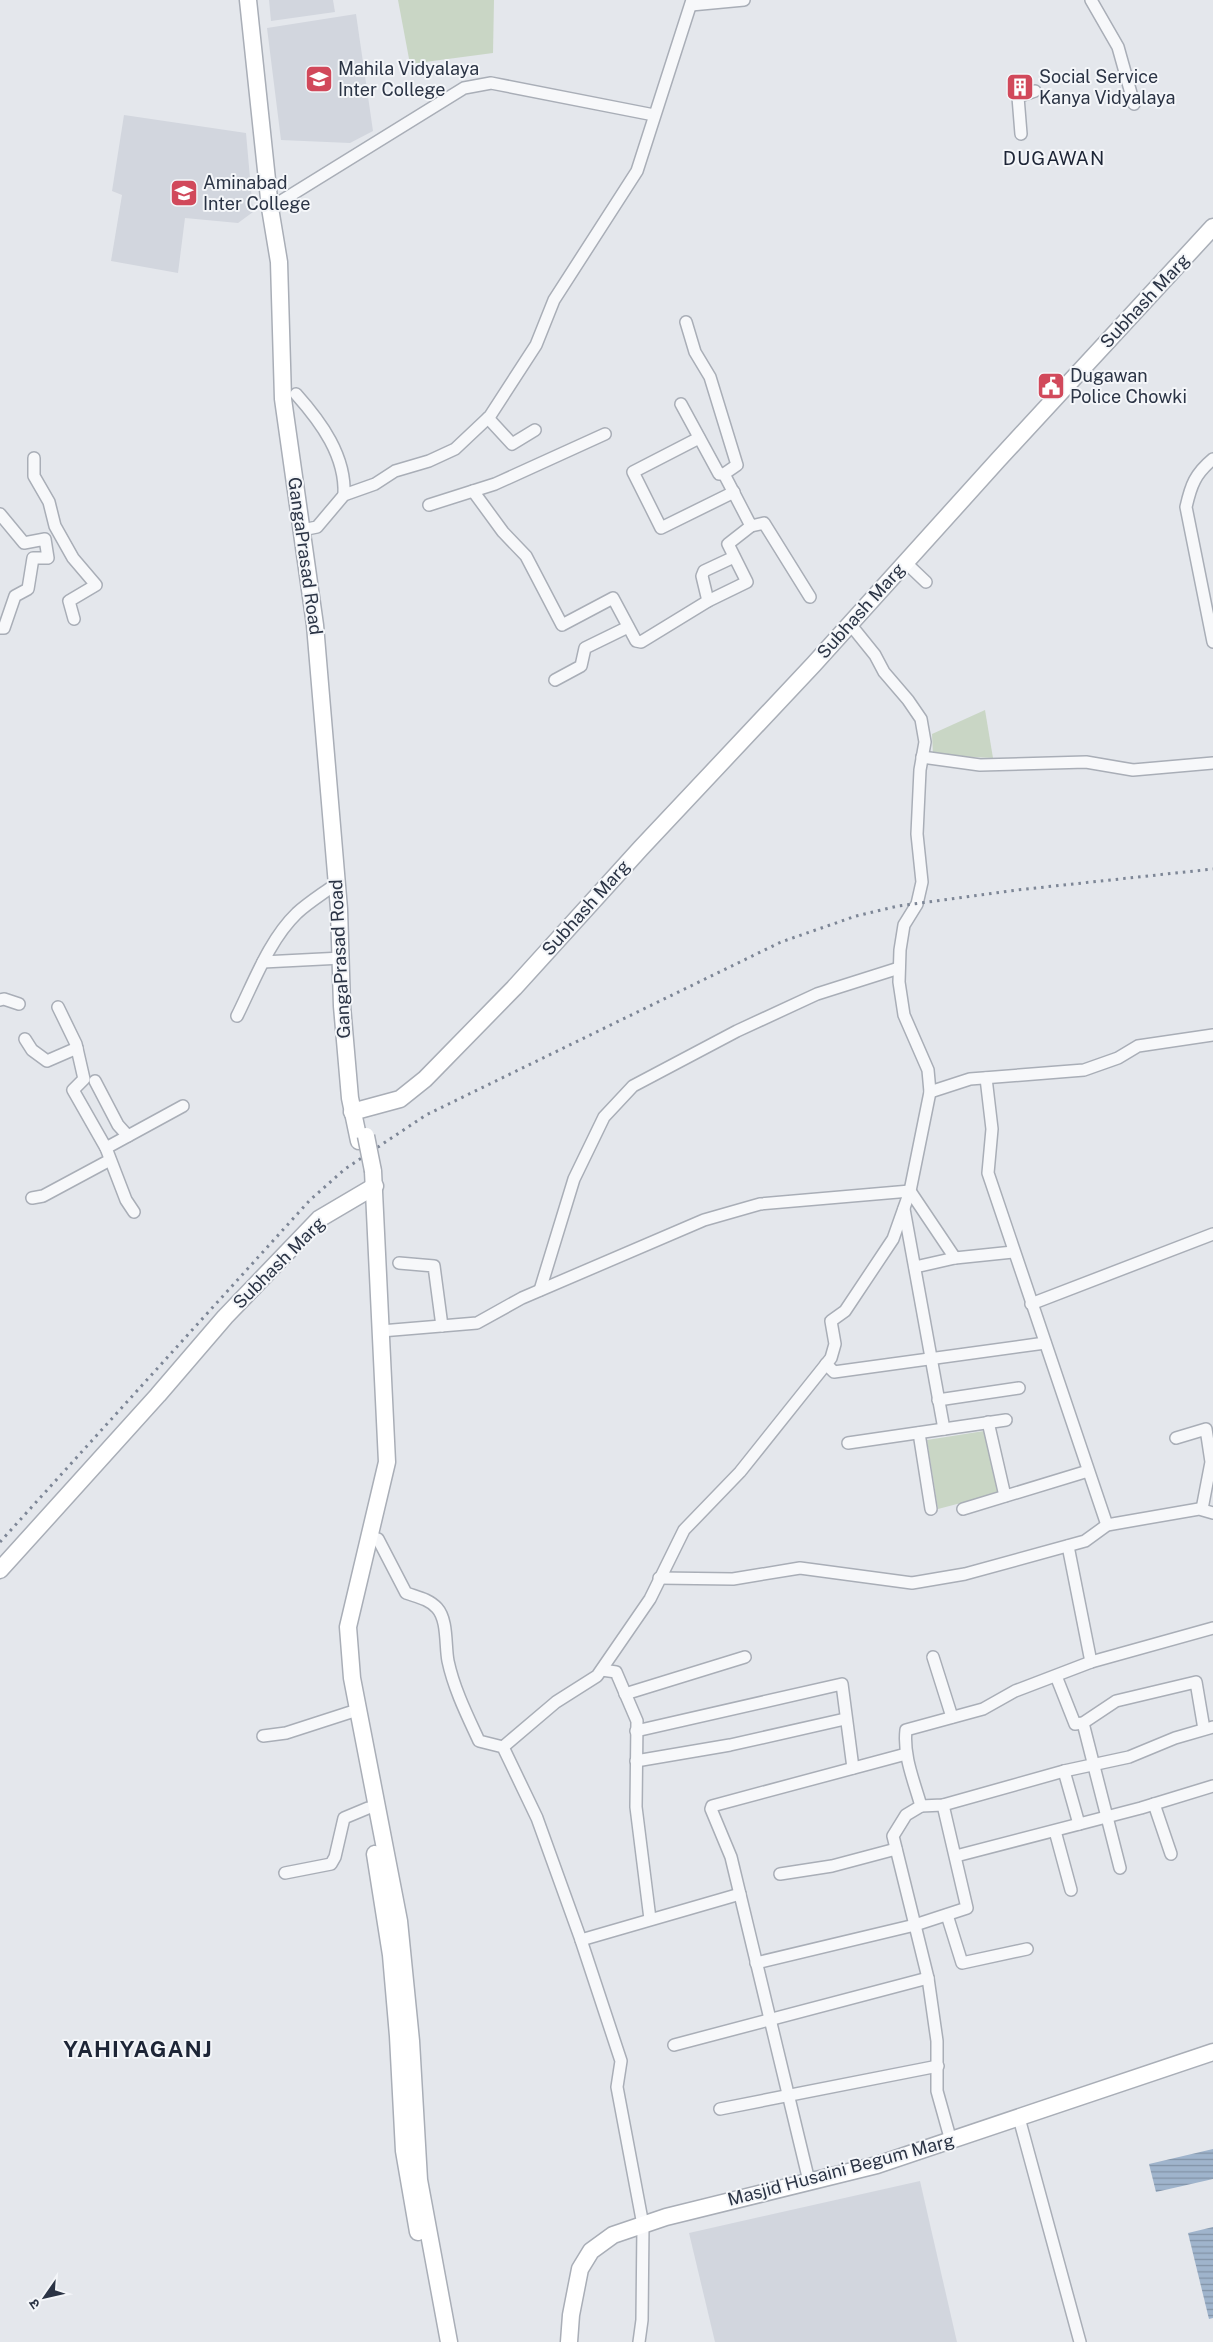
<svg xmlns="http://www.w3.org/2000/svg" width="1213" height="2342" viewBox="0 0 1213 2342" font-family="'Public Sans','Noto Sans Devanagari',sans-serif">
	<style>
		.built { fill: #d2d6de }
		.green { fill: #c9d6c5 }
		.water { fill: url(#water-rules) }
		.lines { fill: none; stroke-linecap: round; stroke-linejoin: round }
		.street-casing { stroke: #a9aeb7; stroke-width: 14 }
		.secondary-casing { stroke: #a9aeb7; stroke-width: 19 }
		.street { stroke: #f7f8fa; stroke-width: 11 }
		.secondary { stroke: #fff; stroke-width: 16 }
		.rail { stroke: #7d8696; stroke-width: 3; stroke-dasharray: 2.5 5; stroke-linecap: butt }
		.secondary-bridge-casing { stroke: #a9aeb7; stroke-width: 19; stroke-linecap: butt }
		.secondary-bridge { stroke: #fff; stroke-width: 16 }
		.labels { text-anchor: middle; stroke-width: 4; stroke-linejoin: round; paint-order: stroke }
		.poi-label { font-size: 18px; fill: #2b3445; stroke: #f4f6f9; text-anchor: start }
		.street-label { font-size: 18px; fill: #2b3445; stroke: #f4f6f9 }
		.neighbourhood-label { font-size: 19px; letter-spacing: 1px; fill: #1d2536; stroke: #f4f6f9 }
		.district-label { font-size: 22px; font-weight: bold; letter-spacing: 1px; fill: #1d2536; stroke: #f4f6f9 }
	</style>
	<defs>
		<pattern id="water-rules" width="6" height="5" patternUnits="userSpaceOnUse" patternTransform="scale(1.25)"><rect width="6" height="5" fill="#9fb4cc"/><path d="M0 2.5h6" fill="none" stroke="#8293a7"/></pattern>
	</defs>
	<rect width="100%" height="100%" fill="#e4e7ec"/>
	<g class="built">
		<polygon points="269,0 333,0 335,12 271,21"/>
		<polygon points="356,14 373,131 350,143 281,140 267,28"/>
		<polygon points="124,115 246,133 253,212 238,223 185,218 178,273 111,261 122,195 112,191"/>
		<polygon points="920,2181 957,2342 715,2342 689,2233"/>
	</g>
	<g class="green">
		<polygon points="398,0 494,0 493,53 410,64"/>
		<polygon points="985,710 993,758 933,755 932,734"/>
		<polygon points="984,1431 999,1493 938,1509 927,1440"/>
	</g>
	<g class="water">
		<polygon points="1213,2149 1213,2179 1156,2192 1149,2164"/>
		<polygon points="1213,2227 1213,2318 1209,2319 1188,2233"/>
	</g>
	<g class="lines">
		<g class="street-casing">
			<g id="street">
				<polyline points="1091,0 1118,47 1134,104"/>
				<polyline points="691,5 744,0"/>
				<polyline points="1021,134 1018,97 1035,91"/>
				<polyline points="270,208 464,88 491,83 654,115"/>
				<polyline points="686,322 695,352 710,377 737,465 724,474 751,526 764,523 810,597"/>
				<path d="M296,394c25,28 50,62 48,101"/>
				<polyline points="681,404 719,474 724,474"/>
				<polyline points="488,418 512,444 535,430"/>
				<polyline points="699,438 633,472 661,528 734,492"/>
				<polyline points="34,458 34,476 49,502 55,526 73,558 96,585 69,601 74,619"/>
				<path d="M1213,459c-18,15 -22,26 -27,48l27,135"/>
				<polyline points="473,491 503,532 526,556 562,625 613,598 636,641 641,642 708,601 747,582 728,544 751,526"/>
				<polyline points="429,505 495,484 605,434"/>
				<polyline points="0,514 24,543 45,539 48,558 33,558 28,589 15,596 4,628 0,628"/>
				<polyline points="302,530 317,527 344,495 375,484 395,471 429,461 455,449 490,416 536,345 554,300 637,171 692,0"/>
				<polyline points="905,562 926,582"/>
				<polyline points="708,601 702,576 704,571 734,557"/>
				<polyline points="555,680 581,666 585,648 628,627"/>
				<polyline points="922,757 980,765 1086,762 1133,770 1213,763"/>
				<polyline points="263,962 342,958"/>
				<polyline points="0,1000 4,999 19,1004"/>
				<polyline points="58,1007 76,1044 84,1079 73,1090 106,1148 126,1200 134,1212"/>
				<path d="M237,1016c17,-34 32,-76 60,-103 12,-11 27,-20 40,-30"/>
				<polyline points="25,1039 32,1050 47,1061 77,1048"/>
				<polyline points="986,1078 992,1129 988,1173 1107,1525"/>
				<polyline points="95,1081 118,1125 128,1136"/>
				<polyline points="930,1092 970,1079 1084,1070 1118,1058 1138,1046 1213,1035"/>
				<polyline points="106,1148 183,1106"/>
				<polyline points="910,1191 955,1258 1013,1252"/>
				<polyline points="32,1198 43,1196 110,1160"/>
				<polyline points="904,1209 944,1429"/>
				<polyline points="399,1263 434,1266 442,1326"/>
				<polyline points="915,1267 955,1258"/>
				<polyline points="540,1290 574,1179 604,1117 633,1086 737,1031 817,994 899,968"/>
				<polyline points="1031,1304 1213,1234"/>
				<polyline points="381,1331 477,1323 522,1298 704,1220 760,1204 910,1191"/>
				<polyline points="826,1364 834,1372 1045,1343"/>
				<polyline points="938,1400 1019,1388"/>
				<polyline points="988,1422 1005,1496"/>
				<polyline points="919,1433 931,1509"/>
				<polyline points="1176,1438 1206,1429 1211,1462 1202,1509"/>
				<polyline points="848,1443 1006,1420"/>
				<polyline points="963,1509 1088,1471"/>
				<path d="M369,1538l9,1 28,54c11,4 23,6 31,15 11,12 8,38 11,53 6,28 19,54 31,80l24,6 34,71 44,122 40,121 -4,26 26,138 -1,95 -3,22"/>
				<polyline points="1068,1546 1091,1662"/>
				<polyline points="659,1578 733,1579 800,1568 912,1583 965,1574 1085,1541 1107,1525 1199,1509 1213,1513"/>
				<polyline points="933,1657 952,1717"/>
				<polyline points="602,1670 616,1672 637,1721 636,1807 650,1919"/>
				<polyline points="1056,1676 1075,1724 1083,1723 1116,1701 1196,1682 1204,1729"/>
				<polyline points="625,1694 745,1657"/>
				<polyline points="1083,1723 1120,1868"/>
				<polyline points="636,1731 842,1684 853,1768"/>
				<polyline points="263,1736 286,1733 351,1712"/>
				<polyline points="503,1747 556,1702 597,1676 650,1599 684,1530 740,1472 831,1358 835,1344 831,1321 845,1311 893,1239 910,1191 930,1092 928,1070 904,1015 899,982 900,950 904,925 917,904 922,882 917,834 920,770 925,742 921,719 908,700 884,672 875,655 850,624"/>
				<polyline points="636,1761 730,1745 845,1719"/>
				<polyline points="1064,1771 1079,1824"/>
				<polyline points="1154,1804 1171,1854"/>
				<polyline points="921,1806 943,1805 1064,1771 1129,1757 1175,1738 1213,1727"/>
				<polyline points="1055,1831 1071,1890"/>
				<polyline points="956,1856 1141,1808 1213,1786"/>
				<polyline points="285,1873 331,1864 335,1857 344,1818 368,1808"/>
				<polyline points="780,1874 832,1866 896,1849"/>
				<polyline points="947,1915 962,1963 1027,1949"/>
				<polyline points="581,1940 740,1894"/>
				<polyline points="756,1963 915,1925 967,1908 943,1805"/>
				<polyline points="674,2045 928,1978"/>
				<polyline points="720,2109 938,2066"/>
				<polyline points="1019,2118 1080,2342"/>
				<path d="M951,2141l-14,-50v-50l-9,-63 -35,-142 13,-21 15,-9c-7,-25 -18,-50 -15,-76l77,-21 32,-18 76,-29 122,-34"/>
				<polyline points="809,2181 731,1857 711,1809 712,1806 906,1754"/>
			</g>
		</g>
		<g class="secondary-casing">
			<g id="secondary">
				<polyline points="248,0 270,208 279,262 283,399 315,625 339,909 342,1006 350,1098 359,1141"/>
				<polyline points="352,1112 400,1099 425,1079 514,988 641,848 814,664 998,460 1213,227"/>
				<polyline points="373,1171 387,1462 348,1627 352,1678 399,1921 411,2041 419,2180 449,2342"/>
				<polyline points="0,1570 158,1395 225,1317 319,1219 375,1186"/>
				<polyline points="375,1854 391,1955 398,2036 404,2151 418,2232"/>
				<polyline points="569,2342 571,2315 580,2269 591,2251 613,2235 666,2217 877,2165 1213,2052"/>
			</g>
		</g>
		<use href="#street" class="street"/>
		<use href="#secondary" class="secondary"/>
		<polyline class="rail" points="0,1542 310,1200 345,1169 426,1115 781,942 856,916 898,906 1017,890 1213,869"/>
		<g class="secondary-bridge-casing">
			<polyline id="secondary-bridge" points="366,1136 373,1171"/>
		</g>
		<use href="#secondary-bridge" class="secondary-bridge"/>
	</g>
	<defs>
		<g id="university-square" transform="scale(1.4375)"><rect x="-9" y="-9" width="18" height="18" rx="4" fill="#d1495b" stroke="#f4f6f9"/><path d="M0-5L7-2L0 1L-7-2ZM-4 1L0 2.5L4 1V4Q0 6-4 4Z" fill="#fff"/></g>
		<g id="building-square" transform="scale(1.4375)"><rect x="-9" y="-9" width="18" height="18" rx="4" fill="#d1495b" stroke="#f4f6f9"/><path d="M-4-6H4V6H1V3H-1V6H-4ZM-2.5-4.3h1.7v1.8h-1.7ZM.8-4.3h1.7v1.8H.8ZM-2.5-1h1.7V.8h-1.7ZM.8-1h1.7V.8H.8Z" fill="#fff"/></g>
		<g id="school-square" transform="scale(1.4375)"><rect x="-9" y="-9" width="18" height="18" rx="4" fill="#d1495b" stroke="#f4f6f9"/><path d="M0-5L7-2L0 1L-7-2ZM-4 1L0 2.5L4 1V4Q0 6-4 4Z" fill="#fff"/></g>
		<g id="civic-square" transform="scale(1.4375)"><rect x="-9" y="-9" width="18" height="18" rx="4" fill="#d1495b" stroke="#f4f6f9"/><path d="M-.6-6.5H3V-4.5H.6V-3L4-1V1h2V6H-6V1h2V-1L-.6-3ZM-1.2 2.5V6h2.4V2.5Z" fill="#fff"/></g>
	</defs>
	<g fill-rule="evenodd">
		<use href="#university-square" x="319" y="79"/>
		<use href="#building-square" x="1020" y="87"/>
		<use href="#school-square" x="184" y="193"/>
		<use href="#civic-square" x="1051" y="386"/>
	</g>
	<g class="labels">
		<g class="poi-label">
			<text x="338" y="75">Mahila Vidyalaya<tspan x="338" dy="21">Inter College</tspan></text>
			<text x="1039" y="83">Social Service<tspan x="1039" dy="21">Kanya Vidyalaya</tspan></text>
			<text x="203" y="189">Aminabad<tspan x="203" dy="21">Inter College</tspan></text>
			<text x="1070" y="382">Dugawan<tspan x="1070" dy="21">Police Chowki</tspan></text>
		</g>
		<g class="street-label">
			<text transform="translate(1145 301) rotate(-47)" y="6">Subhash Marg</text>
			<text transform="translate(305 556) rotate(82)" y="6">GangaPrasad Road</text>
			<text transform="translate(861 611) rotate(-48)" y="6">Subhash Marg</text>
			<text transform="translate(586 908) rotate(-48)" y="6">Subhash Marg</text>
			<text transform="translate(340 959) rotate(-93)" y="6">GangaPrasad Road</text>
			<text transform="translate(279 1263) rotate(-45)" y="6">Subhash Marg</text>
			<text transform="translate(841 2170) rotate(-15)" y="6">Masjid Husaini Begum Marg</text>
		</g>
		<g class="neighbourhood-label">
			<text x="1054" y="165">DUGAWAN</text>
		</g>
		<g class="district-label">
			<text x="138" y="2057">YAHIYAGANJ</text>
		</g>
	</g>
	<g transform="translate(45 2297) rotate(236)" stroke="#f4f6f9" stroke-width="4" paint-order="stroke">
	<path d="M0-4L9 19L0 12L-9 19Z" fill="#2b3445"/>
	<text y="-8" font-size="14" font-weight="bold" text-anchor="middle" fill="#2b3445">उ</text>
	</g>
</svg>
